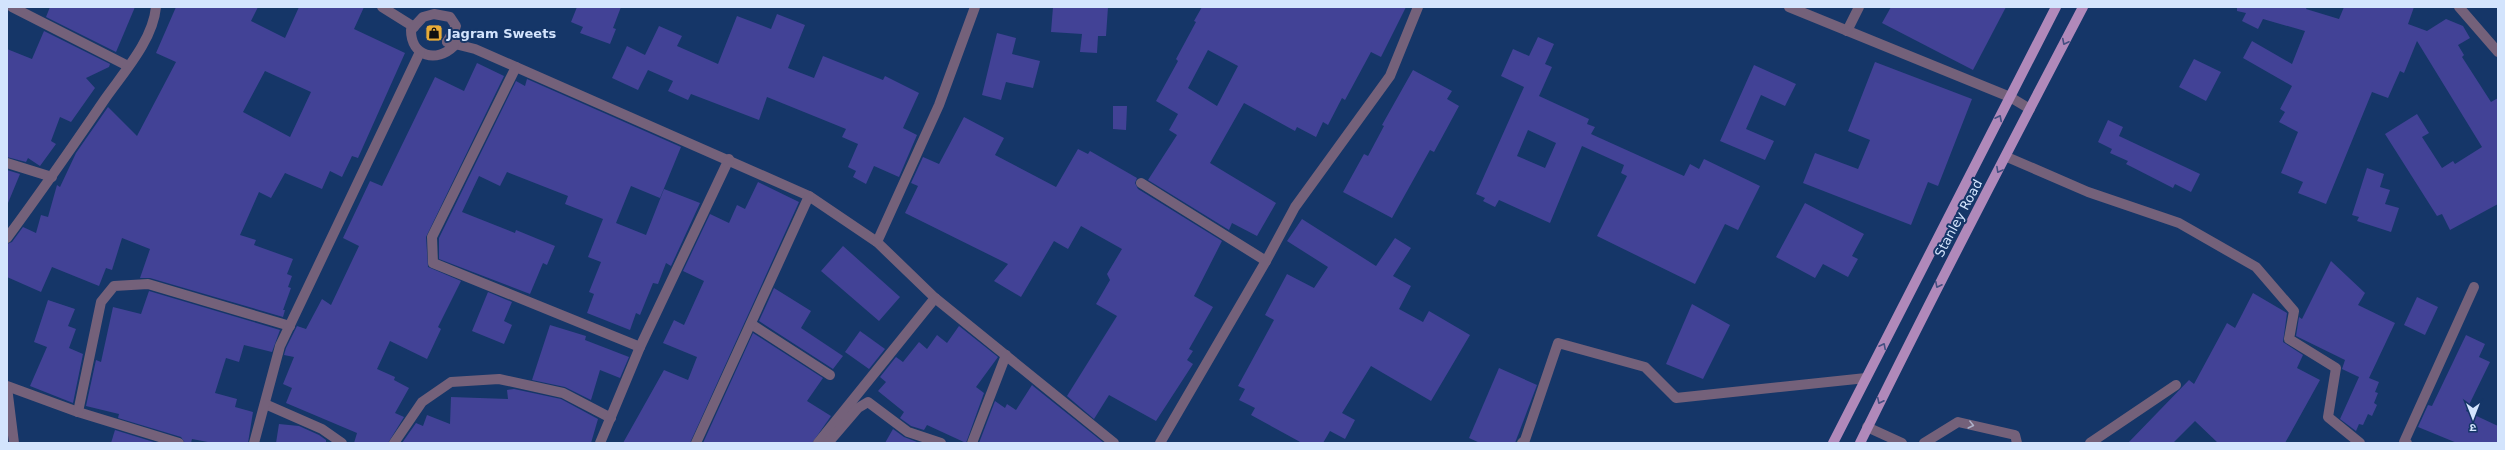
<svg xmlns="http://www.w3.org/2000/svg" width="2505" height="450" viewBox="0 0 2505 450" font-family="'DejaVu Sans','Noto Sans Devanagari',sans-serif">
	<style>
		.building { fill: #424296; fill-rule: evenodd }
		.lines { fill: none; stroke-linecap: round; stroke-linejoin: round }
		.minor { stroke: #74617a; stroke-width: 10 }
		.tertiary { stroke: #74617a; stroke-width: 10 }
		.primary { stroke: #b089ba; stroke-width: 10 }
		.oneway { stroke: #444f81 }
		.oneway2 { stroke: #adb0c9 }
		.labels { text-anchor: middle; stroke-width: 4; stroke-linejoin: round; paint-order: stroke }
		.poi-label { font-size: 13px; font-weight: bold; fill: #d3e4fd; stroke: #153668; text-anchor: start }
		.street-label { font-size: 13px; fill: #d3e4fd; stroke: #153668 }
	</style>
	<rect width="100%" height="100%" fill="#153668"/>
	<g class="building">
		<polygon points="50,7 135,7 116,52 46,17"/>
		<path d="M176,7h82l-7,14 34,17 14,-31h65l-10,22 51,24 -47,105 -6,-2 -10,21 -12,-6 -8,18 -37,-16 -14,25 -12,-6 -19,43 16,5 -2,5 39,14 -6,15 5,2 -4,11 3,1 -8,22h2l-2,7 -133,-39h-10l10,-29 -28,-11 -10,32 -6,-2 -7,18 -47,-19 -11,25 -34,-15v-33l5,-2 11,-15 13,6 5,-18 7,2 9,-32 3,2 16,-34 32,-46 29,29 39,-74 -20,-9zM265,71l46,21 -21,45 -47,-25z"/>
		<polygon points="577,7 621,7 613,28 616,29 610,44 580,33 583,27 571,22"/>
		<polygon points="1053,7 1108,7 1106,36 1098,36 1097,53 1080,52 1082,34 1051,32"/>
		<path d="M1202,7h204l-25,50 -10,-5 -26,48 -3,-2 -14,27 -5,-3 -7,15 -19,-10 -2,4 -51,-28 -34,60 66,40 -19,33 -25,-13 -3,7 -81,-50 29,-45 -8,-5 9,-16 -22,-13 22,-40 -2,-2 20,-37 -2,-1zM1208,50l30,16 -21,40 -29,-18z"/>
		<polygon points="1891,7 2006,7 1973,70 1882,23"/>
		<polygon points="2237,7 2307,7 2306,9 2339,19 2344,7 2414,7 2408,24 2427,31 2446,19 2463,26 2470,38 2458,45 2464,55 2462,57 2491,102 2498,98 2498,204 2450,230 2442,214 2437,216 2385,134 2417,114 2429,133 2422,137 2442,168 2453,161 2455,164 2482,147 2417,41 2404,73 2400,71 2388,98 2372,92 2326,204 2298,193 2303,182 2281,173 2298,132 2279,122 2285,112 2280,109 2292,86 2243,58 2252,41 2292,64 2305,31 2263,19 2258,29 2242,21 2246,13 2237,11"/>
		<polygon points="777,14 805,25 788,68 814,78 823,56 883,80 885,76 919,93 903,128 917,135 899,177 874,166 866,184 853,177 856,171 848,167 858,144 842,137 846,129 767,97 759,120 691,94 688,100 668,91 673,81 648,70 638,90 612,78 627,46 645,55 659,26 682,36 677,46 718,64 737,16 771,29"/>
		<polygon points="44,31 110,64 109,67 86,78 95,88 71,122 60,117 51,141 56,144 40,166 28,158 26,162 7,157 7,49 32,59"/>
		<polygon points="997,33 1016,38 1012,54 1040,61 1033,88 1006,82 1001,100 982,95"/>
		<path d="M1538,37l16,7 -9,20 7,3 -13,29 50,23 -2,5 8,3 -4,7 93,42 6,-12 9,5 5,-10 56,27 -22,44 -13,-6 -30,60 -98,-48 30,-60 -6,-3 3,-8 -42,-19 -32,77 -51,-23 -4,7 -12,-6 2,-3 -9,-4 48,-107 -23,-11 12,-27 16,7zM1528,130l28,13 -11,25 -28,-12z"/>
		<polygon points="2194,59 2221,72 2206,101 2179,87"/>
		<polygon points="1875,62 1972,99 1938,186 1928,182 1911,225 1803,183 1815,153 1858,169 1870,140 1848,131"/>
		<polygon points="477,63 504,76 426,237 428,267 461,281 438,327 441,329 427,359 390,341 377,369 395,377 394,380 409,388 395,413 404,417 388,443 354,443 357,433 286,403 292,388 283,384 294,357 284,355 286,348 297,326 306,329 322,299 331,305 359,246 343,238 370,181 382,186 435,77 464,91"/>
		<polygon points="1754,65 1796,84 1785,106 1761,95 1746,129 1774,141 1765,160 1720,141"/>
		<polygon points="1413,70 1452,91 1447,99 1459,106 1434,152 1430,150 1392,218 1343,192 1364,154 1368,156 1384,126 1382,125"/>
		<polygon points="527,79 681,147 660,198 631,186 616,223 646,235 664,189 700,203 671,266 666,263 658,284 653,283 640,315 636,313 630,330 587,313 594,294 589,292 601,262 588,257 603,219 565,204 568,196 507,172 500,186 479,176 462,212 515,233 516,230 555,246 547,265 543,263 530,294 439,259 439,238 516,81 525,86"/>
		<polygon points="1113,106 1127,106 1126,130 1113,129"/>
		<polygon points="964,117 1004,138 995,155 1056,187 1078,149 1088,154 1090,151 1137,178 1135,183 1138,189 1222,241 1194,296 1213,307 1189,349 1193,351 1187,360 1193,364 1156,421 1109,395 1094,419 1067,396 1117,316 1096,304 1110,280 1107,274 1122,249 1081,226 1068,249 1054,241 1021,297 994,281 1008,264 905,213 918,186 911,183 923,157 939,164"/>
		<polygon points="2108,120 2123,127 2119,136 2200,174 2191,192 2175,184 2173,188 2126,164 2128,161 2110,153 2112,149 2098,142"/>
		<polygon points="2367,168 2384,174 2380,187 2390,190 2385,204 2399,208 2391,232 2357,221 2359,217 2352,215"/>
		<polygon points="7,170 20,174 8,203 7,203"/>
		<polygon points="758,182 799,202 690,443 623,443 664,370 688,380 697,357 663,343 674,320 684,325 704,281 683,271 710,214 729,223 737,205 745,209"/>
		<polygon points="1805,203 1864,234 1852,256 1858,259 1848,277 1823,264 1815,278 1776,257"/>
		<polygon points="1302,219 1376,266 1395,238 1411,248 1393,276 1411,286 1399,309 1423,322 1429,311 1470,335 1431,401 1371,366 1342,413 1355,420 1345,439 1330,431 1323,443 1302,443 1251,415 1255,408 1239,400 1245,389 1238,386 1274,320 1265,315 1287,274 1314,288 1328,267 1287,241"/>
		<polygon points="843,246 900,297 879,321 821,271"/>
		<polygon points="2331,261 2365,293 2358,305 2395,323 2369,378 2379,382 2375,392 2378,393 2374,403 2377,405 2372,416 2368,414 2363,425 2359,424 2356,431 2340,419 2359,377 2342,369 2345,360 2296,336 2299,317 2302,319"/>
		<polygon points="774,288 811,311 801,328 843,356 833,369 759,321"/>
		<polygon points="149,291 280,330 272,352 244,345 239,362 226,358 215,393 237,399 235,407 253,412 248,443 213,443 192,439 191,443 185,443 181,437 118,418 119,414 86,406 96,360 101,362 113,307 141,314"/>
		<polygon points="488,292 512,302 504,321 512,325 504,344 472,331"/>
		<polygon points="2253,293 2287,313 2283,342 2303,355 2297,368 2320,380 2285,443 2218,443 2195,421 2173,443 2128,443 2189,380 2194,384 2227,323 2235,328"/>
		<polygon points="2417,297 2438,307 2425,335 2404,325"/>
		<polygon points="48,300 75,309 68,326 76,329 69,348 83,354 73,403 30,386 47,347 34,342"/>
		<polygon points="1692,304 1730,325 1703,379 1666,364"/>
		<polygon points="550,325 586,336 585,340 629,357 620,378 600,370 591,400 565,387 532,380"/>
		<polygon points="959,326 998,357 976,387 984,393 966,443 927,425 924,430 911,426 900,418 904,412 878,391 886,382 880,377 896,357 903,362 919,342 927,349 937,335 947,343"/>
		<polygon points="860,331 885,349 869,369 845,352"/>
		<polygon points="753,333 823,378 807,401 831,416 812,443 703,443"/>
		<polygon points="2466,335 2485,344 2479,357 2490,362 2466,411 2498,426 2498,443 2457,443 2418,427 2428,405 2432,406"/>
		<polygon points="1499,368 1537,385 1515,443 1480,443 1469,438"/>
		<polygon points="1032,385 1033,386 1104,443 979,443 995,401 1005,408 1007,404 1016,410"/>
		<polygon points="514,389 561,399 598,419 591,443 402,443 416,423 423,426 427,415 450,424 451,397 508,399 507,390"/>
		<polygon points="279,424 299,426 319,435 326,440 326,443 276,443"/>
		<polygon points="893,429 904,437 917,442 885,443"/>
		<polygon points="115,430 157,443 111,443"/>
	</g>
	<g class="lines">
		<g class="minor">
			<polyline points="12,7 128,66"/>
			<polyline points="382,7 414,27"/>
			<polyline points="1789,7 2010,97 2030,109"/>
			<polyline points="2459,7 2498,52"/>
			<polyline points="1847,31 1859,7"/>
			<polyline points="447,42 475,49 809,196 877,242 935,298 1114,443"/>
			<polyline points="516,67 432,237 433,263 640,347"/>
			<polyline points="2007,157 2088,192 2179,223 2256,267 2294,311 2289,339 2336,368 2328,417 2360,443"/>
			<polyline points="7,163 52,177"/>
			<polyline points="1141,183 1266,261"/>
			<path d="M7,238c34,-46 66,-92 98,-139 19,-27 48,-59 51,-92"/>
			<polyline points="877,242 939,105 975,7"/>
			<polyline points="751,324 830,375"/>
			<polyline points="7,386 78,412 179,443"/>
			<polyline points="7,387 14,443"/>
			<polyline points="265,404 322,429 342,443"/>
			<polyline points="78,412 101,302 114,286 148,284 290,326"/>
			<polyline points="1867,427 1902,443"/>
			<polyline points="394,443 422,402 451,382 499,379 563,393 611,418"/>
			<polyline points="600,443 640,347 729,159"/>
			<polyline points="696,443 809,196"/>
			<polyline points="818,443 935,298"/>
			<polyline points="828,443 858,408 868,402 908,432 941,443"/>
			<polyline points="972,443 1006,355"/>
			<polyline points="1160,443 1266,261 1295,207 1390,76 1418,7"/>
			<polyline points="1522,443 1525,440 1558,343 1645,367 1676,398 1866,378"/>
			<polyline points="1924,443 1958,422 2015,435 2017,443"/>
			<polyline points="2090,443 2176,385"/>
			<polyline points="2407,443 2404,442 2474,287"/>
		</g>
		<g class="tertiary">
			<path d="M434,14l16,3 6,9 -9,16 7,4c-17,17 -43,11 -43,-16l12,-13z"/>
			<polyline points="254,443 280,346 420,52"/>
		</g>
		<g class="primary">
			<polyline points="1833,443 2056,7"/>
			<path d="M1860,443c72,-147 147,-291 223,-436"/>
		</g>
	</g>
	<defs><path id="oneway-chevron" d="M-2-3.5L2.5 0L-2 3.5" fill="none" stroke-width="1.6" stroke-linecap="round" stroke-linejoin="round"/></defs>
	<g class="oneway">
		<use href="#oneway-chevron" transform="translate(2065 42) rotate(117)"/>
		<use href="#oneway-chevron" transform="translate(1999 118) rotate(-63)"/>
		<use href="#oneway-chevron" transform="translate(1999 170) rotate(119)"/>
		<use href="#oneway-chevron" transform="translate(1938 285) rotate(117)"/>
		<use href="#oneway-chevron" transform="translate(1883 346) rotate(-63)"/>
		<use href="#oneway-chevron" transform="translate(1880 401) rotate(116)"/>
	</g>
	<use class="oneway2" href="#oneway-chevron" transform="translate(1971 425) rotate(14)"/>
	<defs>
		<g id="shop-square" transform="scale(0.9)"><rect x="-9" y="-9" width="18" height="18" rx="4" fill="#e8ab37" stroke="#153668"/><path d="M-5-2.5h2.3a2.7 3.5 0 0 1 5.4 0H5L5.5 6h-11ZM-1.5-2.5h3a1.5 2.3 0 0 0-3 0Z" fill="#111"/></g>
	</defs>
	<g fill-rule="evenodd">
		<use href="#shop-square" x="434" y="33"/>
	</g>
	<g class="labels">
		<g class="poi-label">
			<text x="447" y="38">Jagram Sweets</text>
		</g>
		<g class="street-label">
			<text transform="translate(1958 218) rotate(-62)" y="5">Stanley Road</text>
		</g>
	</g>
	<rect width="2505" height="450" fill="none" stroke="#d3e4fd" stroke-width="16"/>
	<g transform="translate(2473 418) rotate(180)" stroke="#153668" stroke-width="3" paint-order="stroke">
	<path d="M0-3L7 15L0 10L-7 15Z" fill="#d3e4fd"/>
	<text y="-6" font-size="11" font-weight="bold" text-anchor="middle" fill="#d3e4fd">उ</text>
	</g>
</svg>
